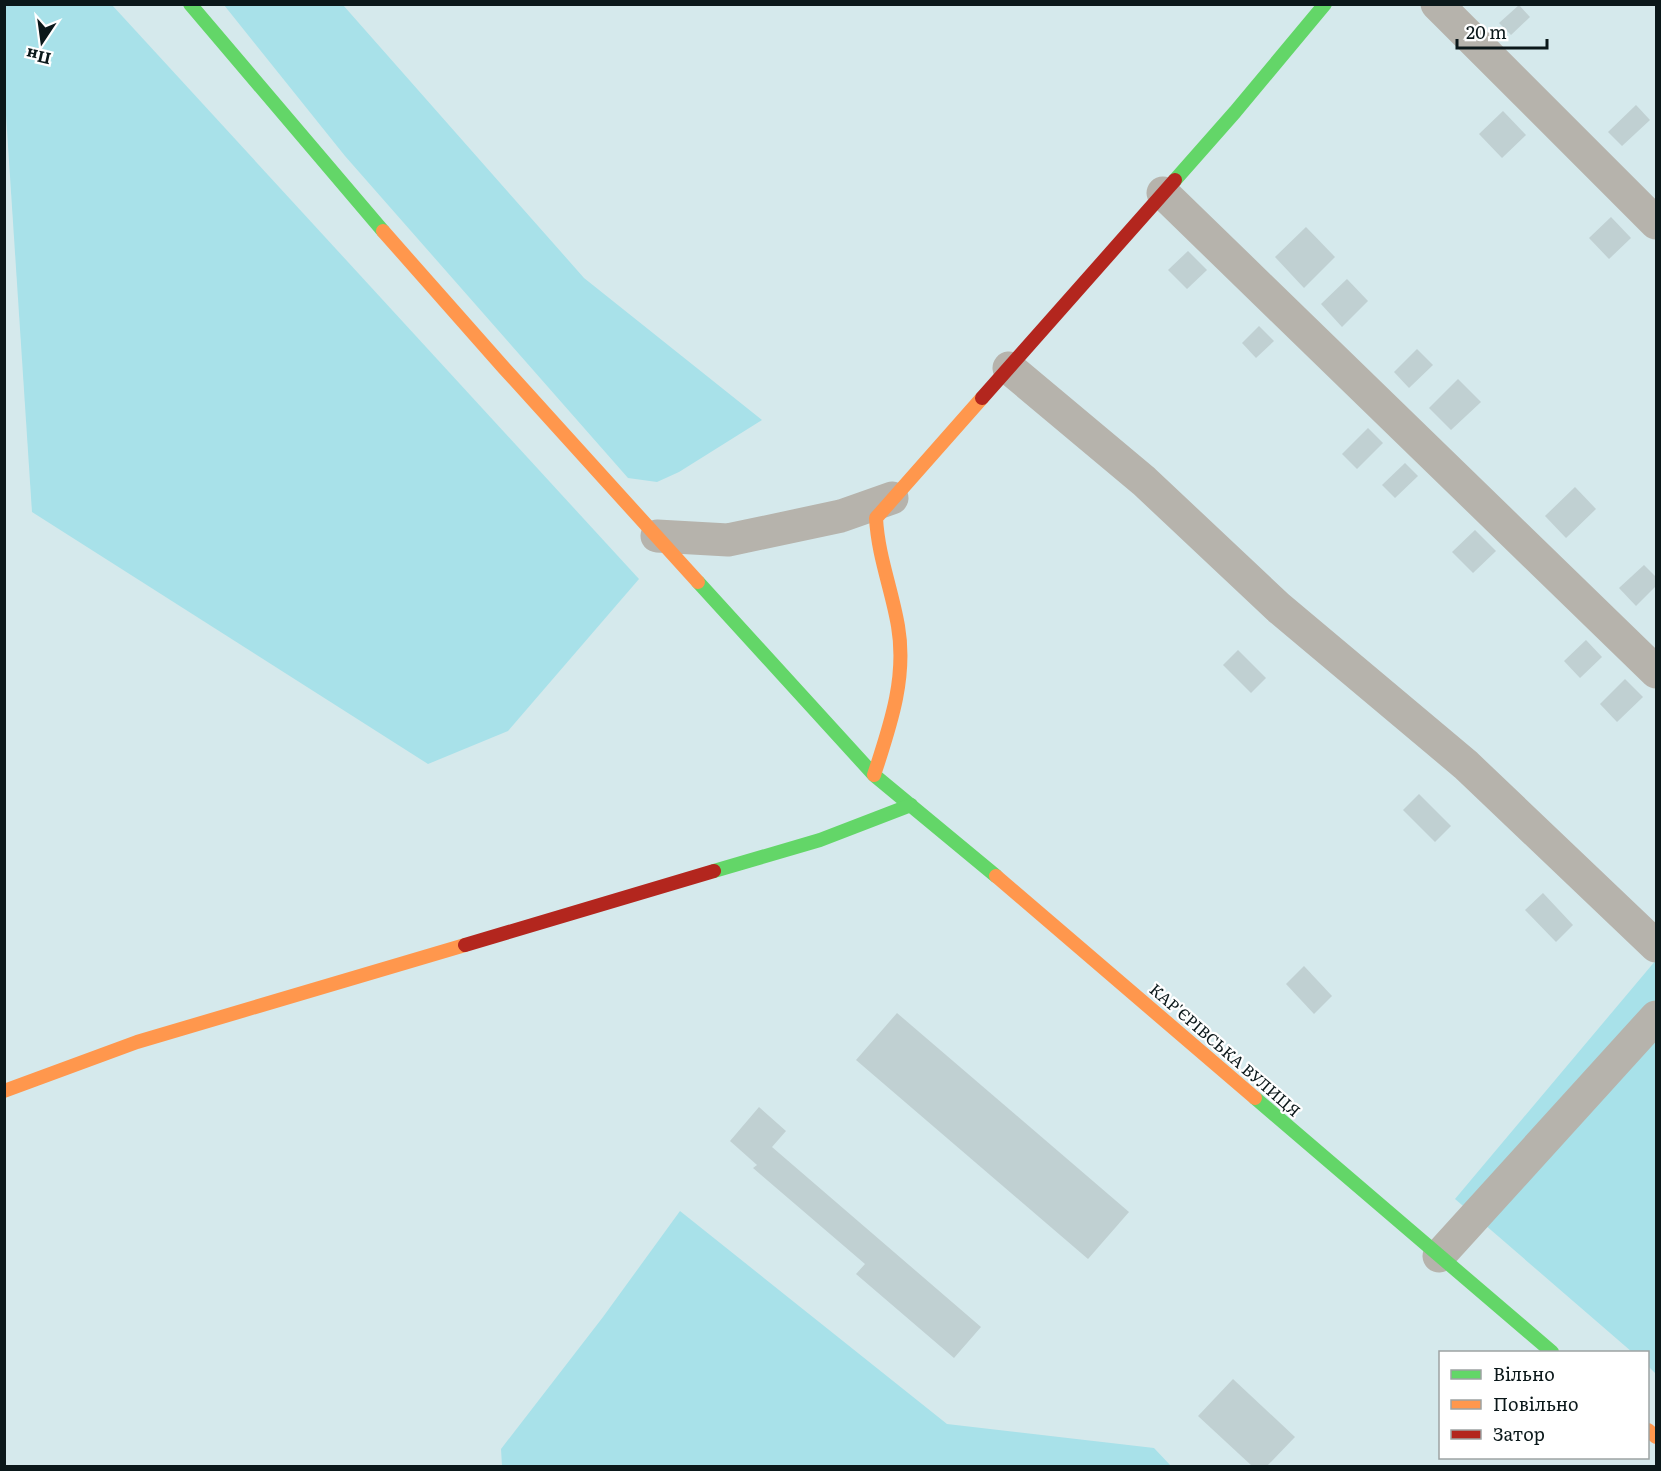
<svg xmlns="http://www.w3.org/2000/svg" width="1661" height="1471" viewBox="0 0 1661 1471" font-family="Literata,serif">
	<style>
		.green { fill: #a8e1e9 }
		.building { fill: #c0d0d2 }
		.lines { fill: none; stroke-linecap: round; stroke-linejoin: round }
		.street { stroke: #b6b3ac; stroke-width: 33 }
		.fast { stroke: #63d668; stroke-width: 14 }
		.slow { stroke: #ff974d; stroke-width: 14 }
		.jam { stroke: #b3261e; stroke-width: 14 }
		.labels { text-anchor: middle; stroke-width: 4.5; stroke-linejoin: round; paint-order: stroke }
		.street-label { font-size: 16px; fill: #0b181a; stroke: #fff }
	</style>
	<rect width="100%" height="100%" fill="#d5e9ec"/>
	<g class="green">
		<polygon points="4,5 112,5 639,579 508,731 428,764 32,512 5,100"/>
		<polygon points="224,5 343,5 584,278 762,420 679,472 657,482 628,478 345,156"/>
		<polygon points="1656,960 1656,1374 1648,1366 1648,1352 1632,1352 1455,1199"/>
		<polygon points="680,1211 947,1424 1154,1448 1171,1466 502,1466 501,1449 603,1317"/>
	</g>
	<g class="building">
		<polygon points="1519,5 1530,17 1511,35 1499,23"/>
		<polygon points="1636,105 1650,120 1622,146 1608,132"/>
		<polygon points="1503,111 1526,135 1502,158 1479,134"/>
		<polygon points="1611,217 1631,238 1609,259 1589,238"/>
		<polygon points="1306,227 1335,257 1304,288 1275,257"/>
		<polygon points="1188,251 1207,270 1187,289 1168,270"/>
		<polygon points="1347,279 1368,301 1342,327 1321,304"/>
		<polygon points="1259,326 1274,341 1256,358 1242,343"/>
		<polygon points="1417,349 1433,365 1409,388 1394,372"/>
		<polygon points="1458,379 1481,402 1451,430 1429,408"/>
		<polygon points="1368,428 1383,443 1357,469 1342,454"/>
		<polygon points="1405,463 1418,476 1395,498 1382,485"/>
		<polygon points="1575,487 1596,509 1566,538 1545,516"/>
		<polygon points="1475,530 1496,551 1473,573 1452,552"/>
		<polygon points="1644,565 1656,577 1656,586 1636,606 1619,588"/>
		<polygon points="1586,640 1602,657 1580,678 1564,661"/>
		<polygon points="1238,650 1266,678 1251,693 1223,665"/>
		<polygon points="1625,679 1643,697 1617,722 1600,704"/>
		<polygon points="1419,794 1451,826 1435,842 1403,810"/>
		<polygon points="1543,893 1573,925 1556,942 1525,910"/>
		<polygon points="1304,966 1332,996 1314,1014 1286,984"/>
		<polygon points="897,1013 1129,1212 1088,1259 856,1060"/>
		<polygon points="759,1107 786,1131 772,1147 981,1327 954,1358 856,1274 865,1264 753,1168 757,1165 730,1141"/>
		<polygon points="1233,1379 1295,1437 1267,1466 1252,1466 1198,1416"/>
	</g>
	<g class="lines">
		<g class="street">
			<polyline points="1437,4 1656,223"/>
			<polyline points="1163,193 1656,672"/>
			<polyline points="1009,368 1144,481 1279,608 1466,765 1656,946"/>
			<polyline points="657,536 728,540 841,516 892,498"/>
			<polyline points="1439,1256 1656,1017"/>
		</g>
		<g class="fast">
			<polyline points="190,4 383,231"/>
			<polyline points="1175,180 1235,112 1325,4"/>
			<polyline points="698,582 874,775 996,876"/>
			<polyline points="714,871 820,840 911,805"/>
			<polyline points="1255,1098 1552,1352"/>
		</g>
		<g class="slow">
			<polyline points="383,231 504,368 698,582"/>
			<path d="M874,775c16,-49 33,-97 24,-149 -6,-36 -20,-70 -22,-108l106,-120"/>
			<polyline points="996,876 1255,1098"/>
			<polyline points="4,1091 137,1042 465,945"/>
			<polyline points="1648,1430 1656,1437"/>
		</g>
		<g class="jam">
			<polyline points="982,398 1175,180"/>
			<polyline points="465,945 714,871"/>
		</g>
	</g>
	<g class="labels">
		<g class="street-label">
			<text transform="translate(1225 1050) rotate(41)" y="6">КАР'ЄРІВСЬКА ВУЛИЦЯ</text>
		</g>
	</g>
	<rect width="1661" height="1471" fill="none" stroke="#0b181a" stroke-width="12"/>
	<rect x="1439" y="1351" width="210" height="108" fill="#ffffff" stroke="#9da3a3" stroke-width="1.5"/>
	<rect x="1451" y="1370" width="30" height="9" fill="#63d668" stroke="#9da3a3" stroke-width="1.5"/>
	<text x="1493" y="1381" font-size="18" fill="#0b181a">Вільно</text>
	<rect x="1451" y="1400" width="30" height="9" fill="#ff974d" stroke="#9da3a3" stroke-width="1.5"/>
	<text x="1493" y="1411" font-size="18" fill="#0b181a">Повільно</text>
	<rect x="1451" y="1430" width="30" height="9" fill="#b3261e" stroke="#9da3a3" stroke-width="1.5"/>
	<text x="1493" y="1441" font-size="18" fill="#0b181a">Затор</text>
	<g transform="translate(42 42) rotate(193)" stroke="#ffffff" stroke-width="4.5" paint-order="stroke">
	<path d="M0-4.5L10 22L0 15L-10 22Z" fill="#0b181a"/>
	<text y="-9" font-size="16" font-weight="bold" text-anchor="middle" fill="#0b181a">Пн</text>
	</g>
	<path d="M1457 39v9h90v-9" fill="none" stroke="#0b181a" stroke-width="3"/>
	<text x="1466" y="39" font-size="18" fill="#0b181a" stroke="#ffffff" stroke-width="4.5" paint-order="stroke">20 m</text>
</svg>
